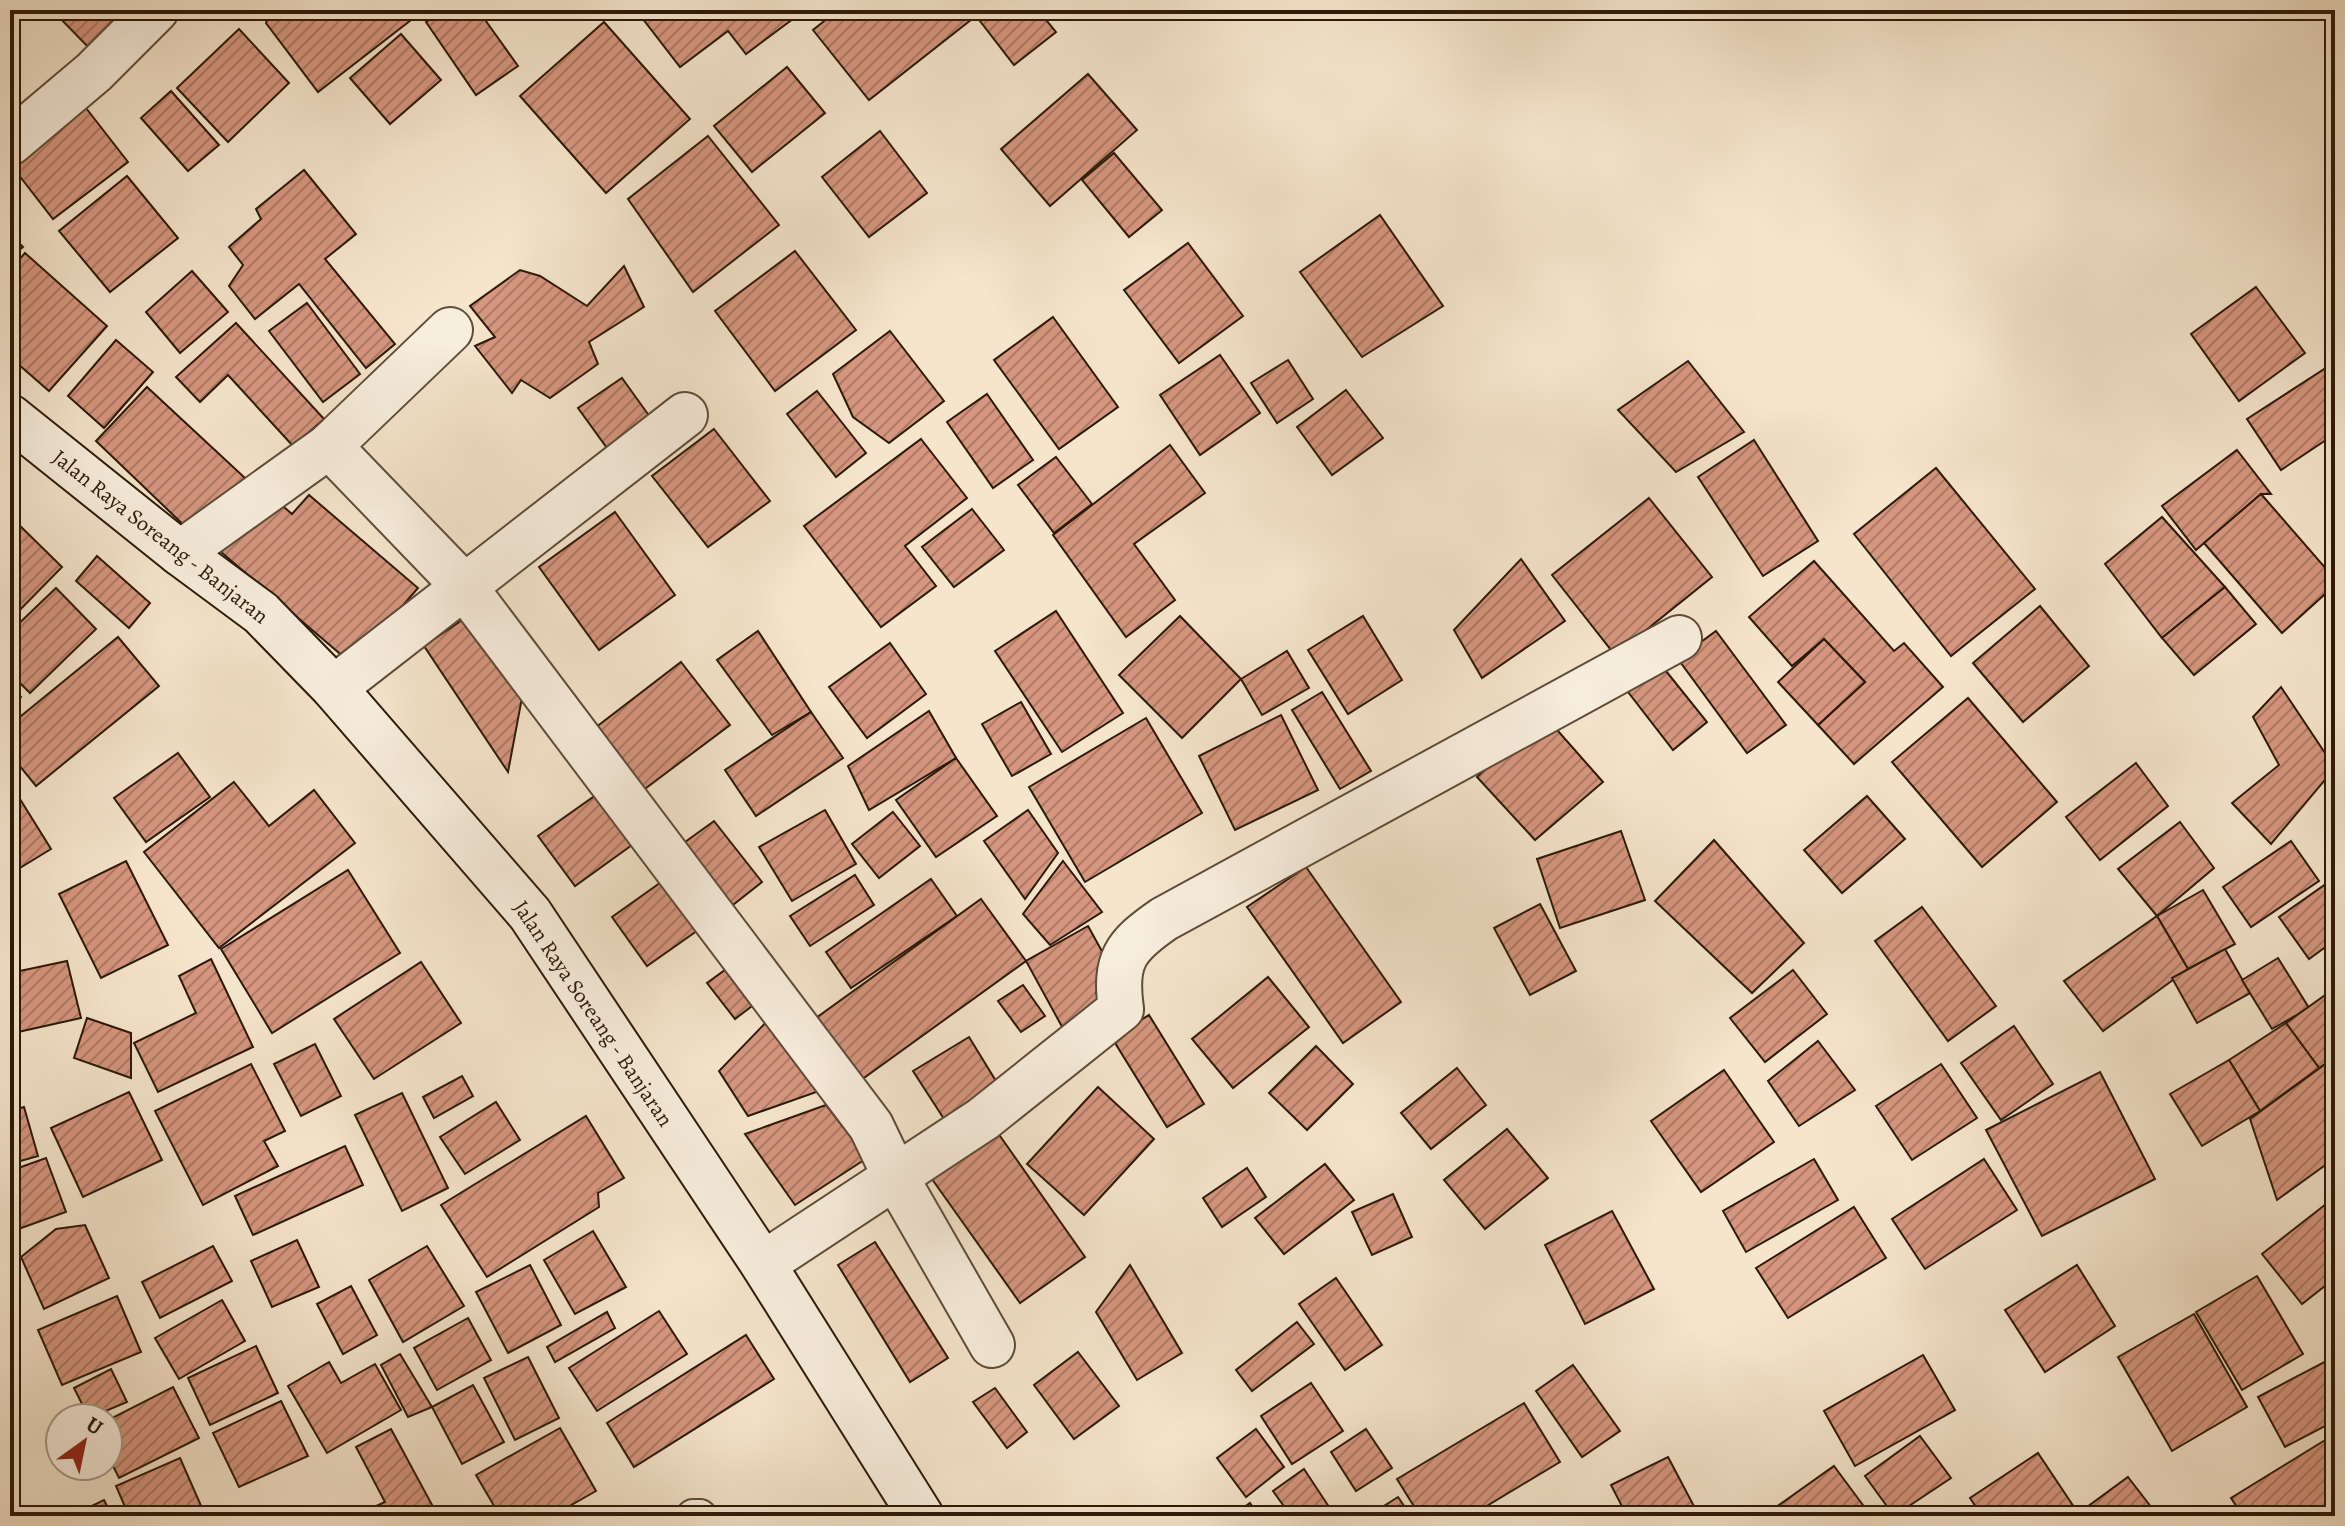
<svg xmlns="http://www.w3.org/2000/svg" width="2345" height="1526" viewBox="0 0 2345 1526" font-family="Alegreya,serif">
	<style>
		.building { fill: url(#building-hatch); stroke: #2c1908; stroke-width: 2 }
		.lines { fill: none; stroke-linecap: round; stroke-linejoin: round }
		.service-casing { stroke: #5e4c39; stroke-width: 36 }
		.minor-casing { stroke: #5e4c39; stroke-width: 48 }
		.secondary-casing { stroke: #2c1908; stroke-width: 48 }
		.service { stroke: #f8eede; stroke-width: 32 }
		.minor { stroke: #f8eede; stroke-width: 44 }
		.secondary { stroke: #f8eede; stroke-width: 44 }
		.labels { text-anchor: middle; stroke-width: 6; stroke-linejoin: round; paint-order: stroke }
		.street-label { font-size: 22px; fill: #2c1908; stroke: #f8eede }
	</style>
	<defs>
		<pattern id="building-hatch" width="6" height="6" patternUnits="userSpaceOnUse" patternTransform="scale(2)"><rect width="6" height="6" fill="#d6967f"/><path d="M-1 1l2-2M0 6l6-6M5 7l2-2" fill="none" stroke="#ae7a66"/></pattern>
	</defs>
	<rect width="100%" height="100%" fill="#f5e5cc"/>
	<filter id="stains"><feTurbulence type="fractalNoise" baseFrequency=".0025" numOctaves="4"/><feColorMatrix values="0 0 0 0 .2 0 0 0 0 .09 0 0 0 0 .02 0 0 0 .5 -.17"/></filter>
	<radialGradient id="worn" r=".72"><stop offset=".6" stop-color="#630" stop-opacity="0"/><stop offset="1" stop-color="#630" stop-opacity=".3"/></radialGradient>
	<g class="building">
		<polygon points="52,10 136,10 96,55"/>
		<polygon points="270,10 424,10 318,92 266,23"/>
		<polygon points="444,10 478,10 518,66 476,95 426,22"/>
		<polygon points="636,10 805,10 746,54 728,31 680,67"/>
		<polygon points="838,10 1038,10 1056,32 1014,65 976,16 869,100 813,30"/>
		<polygon points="604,22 690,119 606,193 520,96"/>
		<polygon points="239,29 289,83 228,142 177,88"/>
		<polygon points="401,34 441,80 390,124 350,78"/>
		<polygon points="787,67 825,113 752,172 714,126"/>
		<polygon points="1088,74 1137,130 1050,206 1001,149"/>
		<polygon points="171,91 219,145 188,171 141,118"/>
		<polygon points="86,108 128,162 53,219 11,165"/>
		<polygon points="880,131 927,193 869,237 822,177"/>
		<polygon points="708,136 779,225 693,292 628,199"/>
		<polygon points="1114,153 1162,210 1129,237 1082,180"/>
		<polygon points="304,170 356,234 325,259 395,344 366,368 299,284 255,319 229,286 243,265 229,247 261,219 256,209"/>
		<polygon points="127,176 178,238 110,292 59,231"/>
		<polygon points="1380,215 1443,306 1362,357 1300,272"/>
		<polygon points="10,234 23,247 10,258"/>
		<polygon points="1188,243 1243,316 1179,363 1124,290"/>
		<polygon points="795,251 856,330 775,391 715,311"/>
		<polygon points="25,253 107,326 49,391 10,357 10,270"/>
		<polygon points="624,266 644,307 589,342 598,364 550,398 521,380 512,393 475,346 495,337 470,306 520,270 540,276 587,306"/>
		<polygon points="192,271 228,312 180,353 146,312"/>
		<polygon points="2256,287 2305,353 2239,401 2191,334"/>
		<polygon points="307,303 360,374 323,402 269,331"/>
		<polygon points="1053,317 1118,407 1059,449 994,360"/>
		<polygon points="236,323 324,419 293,446 228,375 200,402 176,377"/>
		<polygon points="890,331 944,401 889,443 853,417 833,374"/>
		<polygon points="116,340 153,372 104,428 68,396"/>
		<polygon points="1220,355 1260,413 1200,455 1160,395"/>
		<polygon points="1288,360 1313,399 1277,423 1251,383"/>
		<polygon points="1688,361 1744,432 1676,472 1618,410"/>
		<polygon points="2329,366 2335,375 2335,434 2281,470 2247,419"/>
		<polygon points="622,378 650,417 607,448 578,408"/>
		<polygon points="147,387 245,478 192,533 96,441"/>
		<polygon points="1346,390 1383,438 1332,475 1297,427"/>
		<polygon points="817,391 866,453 836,477 787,414"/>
		<polygon points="987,394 1033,460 993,488 947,422"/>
		<polygon points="714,429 770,501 708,547 652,476"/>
		<polygon points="921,439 967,498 905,546 936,586 881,627 804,526"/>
		<polygon points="1754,440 1818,541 1763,576 1698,477"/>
		<polygon points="1170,445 1205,493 1134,544 1175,600 1126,637 1053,535"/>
		<polygon points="2237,450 2271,494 2261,494 2196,550 2162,506"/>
		<polygon points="1056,457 1092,504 1054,533 1018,485"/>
		<polygon points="1936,468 2035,589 1951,656 1854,534"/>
		<polygon points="269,494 292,514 309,495 418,588 352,664 221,552"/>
		<polygon points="2261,494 2335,579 2335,585 2282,633 2204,543"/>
		<polygon points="1649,498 1712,577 1615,655 1552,575"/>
		<polygon points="972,509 1004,550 954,587 922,547"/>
		<polygon points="615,512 675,595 599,650 539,567"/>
		<polygon points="10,516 62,567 10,620"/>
		<polygon points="2162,517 2225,587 2162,638 2105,564"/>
		<polygon points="97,556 150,603 129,628 76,581"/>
		<polygon points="1521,559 1565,621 1482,678 1454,630"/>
		<polygon points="1814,561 1894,651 1904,643 1943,687 1854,764 1818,725 1865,682 1824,639 1792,666 1749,617"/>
		<polygon points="2225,587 2256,624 2194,675 2162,638"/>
		<polygon points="56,588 96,629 30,693 10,673 10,632"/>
		<polygon points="2040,606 2089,666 2023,722 1973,663"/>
		<polygon points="1056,611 1123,713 1062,752 995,651"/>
		<polygon points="474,612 524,687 508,772 424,646"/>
		<polygon points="1180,616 1241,679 1182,738 1119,675"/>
		<polygon points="1363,616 1402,680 1348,714 1308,650"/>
		<polygon points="758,631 811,712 772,735 717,660"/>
		<polygon points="1716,631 1786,725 1747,753 1678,659"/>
		<polygon points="118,637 159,686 36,786 10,754 10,725"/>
		<polygon points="1824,639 1865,682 1818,725 1778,682"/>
		<polygon points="890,643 926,694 867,738 829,687"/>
		<polygon points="1287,651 1309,688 1262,715 1241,679"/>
		<polygon points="681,662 730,725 642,791 595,728"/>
		<polygon points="1662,666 1707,722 1673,750 1628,692"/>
		<polygon points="10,686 21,697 10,707"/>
		<polygon points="2281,687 2335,768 2271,844 2232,803 2279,765 2253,717"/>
		<polygon points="1322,692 1371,771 1340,789 1292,710"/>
		<polygon points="1968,698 2057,802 1982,867 1892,762"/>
		<polygon points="1021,702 1051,754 1012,776 982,724"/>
		<polygon points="929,711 956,758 869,810 848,766"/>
		<polygon points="811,712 843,758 756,816 725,770"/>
		<polygon points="1543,714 1603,782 1535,840 1477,777"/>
		<polygon points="1281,715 1318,790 1235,830 1199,756"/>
		<polygon points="1146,718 1202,813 1085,882 1029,787"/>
		<polygon points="178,753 210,797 146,842 114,798"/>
		<polygon points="956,758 997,816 936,857 896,800"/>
		<polygon points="2136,763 2168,806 2100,860 2066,817"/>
		<polygon points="234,782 269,826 314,790 355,843 219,948 144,852"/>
		<polygon points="10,783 51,849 10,874"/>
		<polygon points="596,795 632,845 575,886 538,836"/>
		<polygon points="1867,796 1905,839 1842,893 1804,850"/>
		<polygon points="825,810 856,864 792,901 759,847"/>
		<polygon points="1028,810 1058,853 1025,899 984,841"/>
		<polygon points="893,812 920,846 879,878 852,844"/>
		<polygon points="714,821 762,882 729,908 681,845"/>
		<polygon points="2180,822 2214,868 2157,916 2118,869"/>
		<polygon points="1621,831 1645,900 1560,928 1537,859"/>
		<polygon points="1714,840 1804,943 1752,993 1655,901"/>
		<polygon points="2291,841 2319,881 2251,927 2223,887"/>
		<polygon points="126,861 168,945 101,978 59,894"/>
		<polygon points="1063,861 1102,912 1050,945 1023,914"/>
		<polygon points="1306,867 1401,1002 1343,1043 1247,907"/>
		<polygon points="348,870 400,953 272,1033 221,949"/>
		<polygon points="855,875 874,905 810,946 790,916"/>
		<polygon points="667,878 701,928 647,966 612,917"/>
		<polygon points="931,879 957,916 851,988 826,952"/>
		<polygon points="2333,879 2335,940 2309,959 2279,917"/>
		<polygon points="2203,890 2235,944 2188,969 2157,916"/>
		<polygon points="981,899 1026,961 861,1080 816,1018"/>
		<polygon points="1540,904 1576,971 1530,995 1494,928"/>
		<polygon points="1922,907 1996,1006 1948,1041 1875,941"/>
		<polygon points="2157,916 2188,969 2103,1031 2064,981"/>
		<polygon points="1088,926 1114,973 1096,993 1106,1012 1066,1034 1026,961"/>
		<polygon points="2225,949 2250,993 2197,1023 2172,978"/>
		<polygon points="2278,958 2309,1008 2272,1029 2242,980"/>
		<polygon points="211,959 253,1047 158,1092 134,1043 196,1013 179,976"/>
		<polygon points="67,961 81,1018 18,1032 10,995 10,973"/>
		<polygon points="421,962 461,1023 374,1079 334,1019"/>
		<polygon points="725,970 752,1006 735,1019 707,983"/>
		<polygon points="1793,970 1827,1014 1765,1062 1730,1018"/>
		<polygon points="1268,977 1309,1027 1233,1088 1192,1039"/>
		<polygon points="1023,985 1045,1016 1021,1032 998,1001"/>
		<polygon points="2335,988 2335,1057 2319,1068 2286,1023"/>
		<polygon points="775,1013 822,1090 748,1116 719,1071"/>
		<polygon points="1149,1015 1204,1104 1167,1127 1112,1038"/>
		<polygon points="87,1018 131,1033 131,1078 74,1058"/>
		<polygon points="2286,1023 2319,1068 2260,1111 2229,1060"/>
		<polygon points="2014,1026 2053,1084 2001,1120 1961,1063"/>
		<polygon points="969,1037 999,1086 944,1119 913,1071"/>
		<polygon points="1818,1041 1855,1090 1799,1126 1768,1081"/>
		<polygon points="315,1044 341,1096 301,1116 274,1064"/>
		<polygon points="1316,1046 1353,1084 1307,1130 1269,1093"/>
		<polygon points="2335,1057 2335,1158 2277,1200 2250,1119"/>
		<polygon points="2229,1060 2260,1111 2202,1146 2170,1094"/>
		<polygon points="251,1064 285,1131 264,1141 278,1166 203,1205 155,1111"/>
		<polygon points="1941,1064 1977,1118 1912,1160 1876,1106"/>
		<polygon points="1457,1068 1486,1105 1431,1149 1401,1113"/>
		<polygon points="1724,1070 1774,1142 1701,1192 1651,1121"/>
		<polygon points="2100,1072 2155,1179 2042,1236 1986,1130"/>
		<polygon points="462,1076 473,1096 434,1118 423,1097"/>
		<polygon points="1098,1087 1154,1139 1084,1215 1027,1164"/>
		<polygon points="129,1092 162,1160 83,1197 51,1128"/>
		<polygon points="402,1093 448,1188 402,1211 355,1115"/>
		<polygon points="496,1102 520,1140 465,1174 440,1137"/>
		<polygon points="826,1105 867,1158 795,1205 745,1134"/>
		<polygon points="24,1107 38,1156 10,1164 10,1111"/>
		<polygon points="586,1116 624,1178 598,1193 599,1207 487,1277 441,1205"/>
		<polygon points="993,1126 1085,1257 1020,1303 927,1172"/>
		<polygon points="1507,1129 1548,1178 1485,1229 1444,1180"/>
		<polygon points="345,1146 363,1185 253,1235 235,1196"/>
		<polygon points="46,1158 66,1212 10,1232 10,1171"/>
		<polygon points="1814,1159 1838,1200 1746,1252 1723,1211"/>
		<polygon points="1984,1159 2017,1210 1925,1269 1892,1219"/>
		<polygon points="1325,1164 1354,1200 1284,1254 1255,1218"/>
		<polygon points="1247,1168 1266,1197 1222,1227 1203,1198"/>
		<polygon points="1393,1194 1412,1237 1372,1255 1352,1212"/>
		<polygon points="2335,1197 2335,1278 2302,1304 2262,1254"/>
		<polygon points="1854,1207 1886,1258 1788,1318 1756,1268"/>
		<polygon points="1612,1211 1654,1289 1585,1324 1545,1245"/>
		<polygon points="85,1225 109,1278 44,1309 21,1257 56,1229"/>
		<polygon points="593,1231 626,1287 575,1314 544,1260"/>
		<polygon points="297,1240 319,1287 272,1307 251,1261"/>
		<polygon points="875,1242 948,1358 910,1382 838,1265"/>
		<polygon points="213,1246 232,1281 160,1318 142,1282"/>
		<polygon points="427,1246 464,1306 403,1342 369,1280"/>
		<polygon points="530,1265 561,1325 508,1353 476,1292"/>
		<polygon points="1130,1265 1182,1353 1137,1380 1096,1312"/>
		<polygon points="2077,1265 2115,1326 2045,1372 2005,1310"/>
		<polygon points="2257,1276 2303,1354 2242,1390 2196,1312"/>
		<polygon points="1336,1278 1382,1345 1345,1370 1299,1304"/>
		<polygon points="351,1286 377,1335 343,1354 317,1304"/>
		<polygon points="117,1296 141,1352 62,1385 38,1330"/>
		<polygon points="222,1300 245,1341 179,1379 155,1338"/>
		<polygon points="659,1311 687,1354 597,1411 569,1368"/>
		<polygon points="607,1312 615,1328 555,1362 547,1347"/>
		<polygon points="2194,1314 2247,1407 2172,1451 2118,1357"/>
		<polygon points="468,1318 491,1360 437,1390 414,1348"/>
		<polygon points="1297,1322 1314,1344 1252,1391 1236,1370"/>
		<polygon points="746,1335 774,1379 634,1467 607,1423"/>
		<polygon points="256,1346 278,1393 210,1425 188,1378"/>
		<polygon points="1078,1352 1119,1406 1074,1439 1034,1385"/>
		<polygon points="400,1354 432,1407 408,1417 381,1365"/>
		<polygon points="1923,1355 1955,1410 1855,1466 1824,1411"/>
		<polygon points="528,1357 559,1418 515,1440 484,1378"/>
		<polygon points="2330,1359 2335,1368 2335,1421 2285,1447 2258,1397"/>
		<polygon points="329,1362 341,1383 375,1364 401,1410 327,1453 288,1386"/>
		<polygon points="1573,1365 1620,1431 1582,1457 1536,1391"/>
		<polygon points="111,1369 127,1402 89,1418 74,1388"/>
		<polygon points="1311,1383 1343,1431 1292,1464 1261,1416"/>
		<polygon points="473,1385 504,1442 462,1464 432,1407"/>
		<polygon points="173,1387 199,1438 119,1478 108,1456 108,1420"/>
		<polygon points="995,1388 1027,1432 1007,1448 973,1402"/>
		<polygon points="281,1401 308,1456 239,1487 213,1433"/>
		<polygon points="1524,1403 1560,1462 1470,1516 1420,1516 1397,1479"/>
		<polygon points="560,1428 596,1491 552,1516 500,1516 476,1475"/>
		<polygon points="391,1429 438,1516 363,1516 361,1513 385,1502 356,1447"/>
		<polygon points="1256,1429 1284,1467 1246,1497 1217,1458"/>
		<polygon points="1366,1429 1392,1468 1356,1491 1331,1452"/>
		<polygon points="2335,1434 2335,1516 2243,1516 2231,1498"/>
		<polygon points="1920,1436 1951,1478 1894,1516 1865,1476"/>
		<polygon points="2038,1453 2074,1507 2061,1516 1982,1516 1970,1498"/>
		<polygon points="1668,1457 1696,1510 1685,1516 1627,1516 1611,1485"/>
		<polygon points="180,1458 202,1508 184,1516 129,1516 116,1486"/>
		<polygon points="1834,1466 1871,1516 1765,1515"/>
		<polygon points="1304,1469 1335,1516 1291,1516 1273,1491"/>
		<polygon points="2128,1477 2158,1516 2088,1516 2083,1510"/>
		<polygon points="1398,1497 1411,1516 1368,1516"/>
		<polygon points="104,1500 112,1516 71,1516"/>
		<polygon points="1250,1503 1259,1516 1232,1516"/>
	</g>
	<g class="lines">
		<g class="service-casing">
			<polyline id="service" points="693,1516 700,1516"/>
		</g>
		<g class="minor-casing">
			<g id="minor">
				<polyline points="10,143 94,72 156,10"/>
				<polyline points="329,446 463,585 871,1126 895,1176 992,1345"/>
				<polyline points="180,553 329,446 450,330"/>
				<polyline points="334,688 685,415"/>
				<path d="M763,1264l220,-145 138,-110c-7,-49 4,-63 43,-90l515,-281"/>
			</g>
		</g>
		<g class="secondary-casing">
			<polyline id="secondary" points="10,417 180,553 261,613 334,688 530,914 763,1264 921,1516"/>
		</g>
		<use href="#service" class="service"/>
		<use href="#minor" class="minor"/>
		<use href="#secondary" class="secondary"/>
	</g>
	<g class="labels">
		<g class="street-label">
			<text transform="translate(161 536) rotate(38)" y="8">Jalan Raya Soreang - Banjaran</text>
			<text transform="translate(594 1013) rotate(56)" y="8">Jalan Raya Soreang - Banjaran</text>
		</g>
	</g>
	<rect width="2345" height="1526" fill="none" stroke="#f5e5cc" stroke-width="40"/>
	<rect x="12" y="12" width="2321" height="1502" fill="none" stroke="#2c1908" stroke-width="4"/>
	<rect x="20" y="20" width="2305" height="1486" fill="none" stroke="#2c1908" stroke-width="2"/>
	<g transform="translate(84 1442) rotate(33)"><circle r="38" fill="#f8eede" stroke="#a69988" stroke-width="2"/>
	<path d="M0-6L14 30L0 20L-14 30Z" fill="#8f2418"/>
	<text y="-12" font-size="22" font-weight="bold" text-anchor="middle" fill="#2c1908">U</text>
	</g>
	<rect width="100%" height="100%" filter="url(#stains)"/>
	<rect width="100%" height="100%" fill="url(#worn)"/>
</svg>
